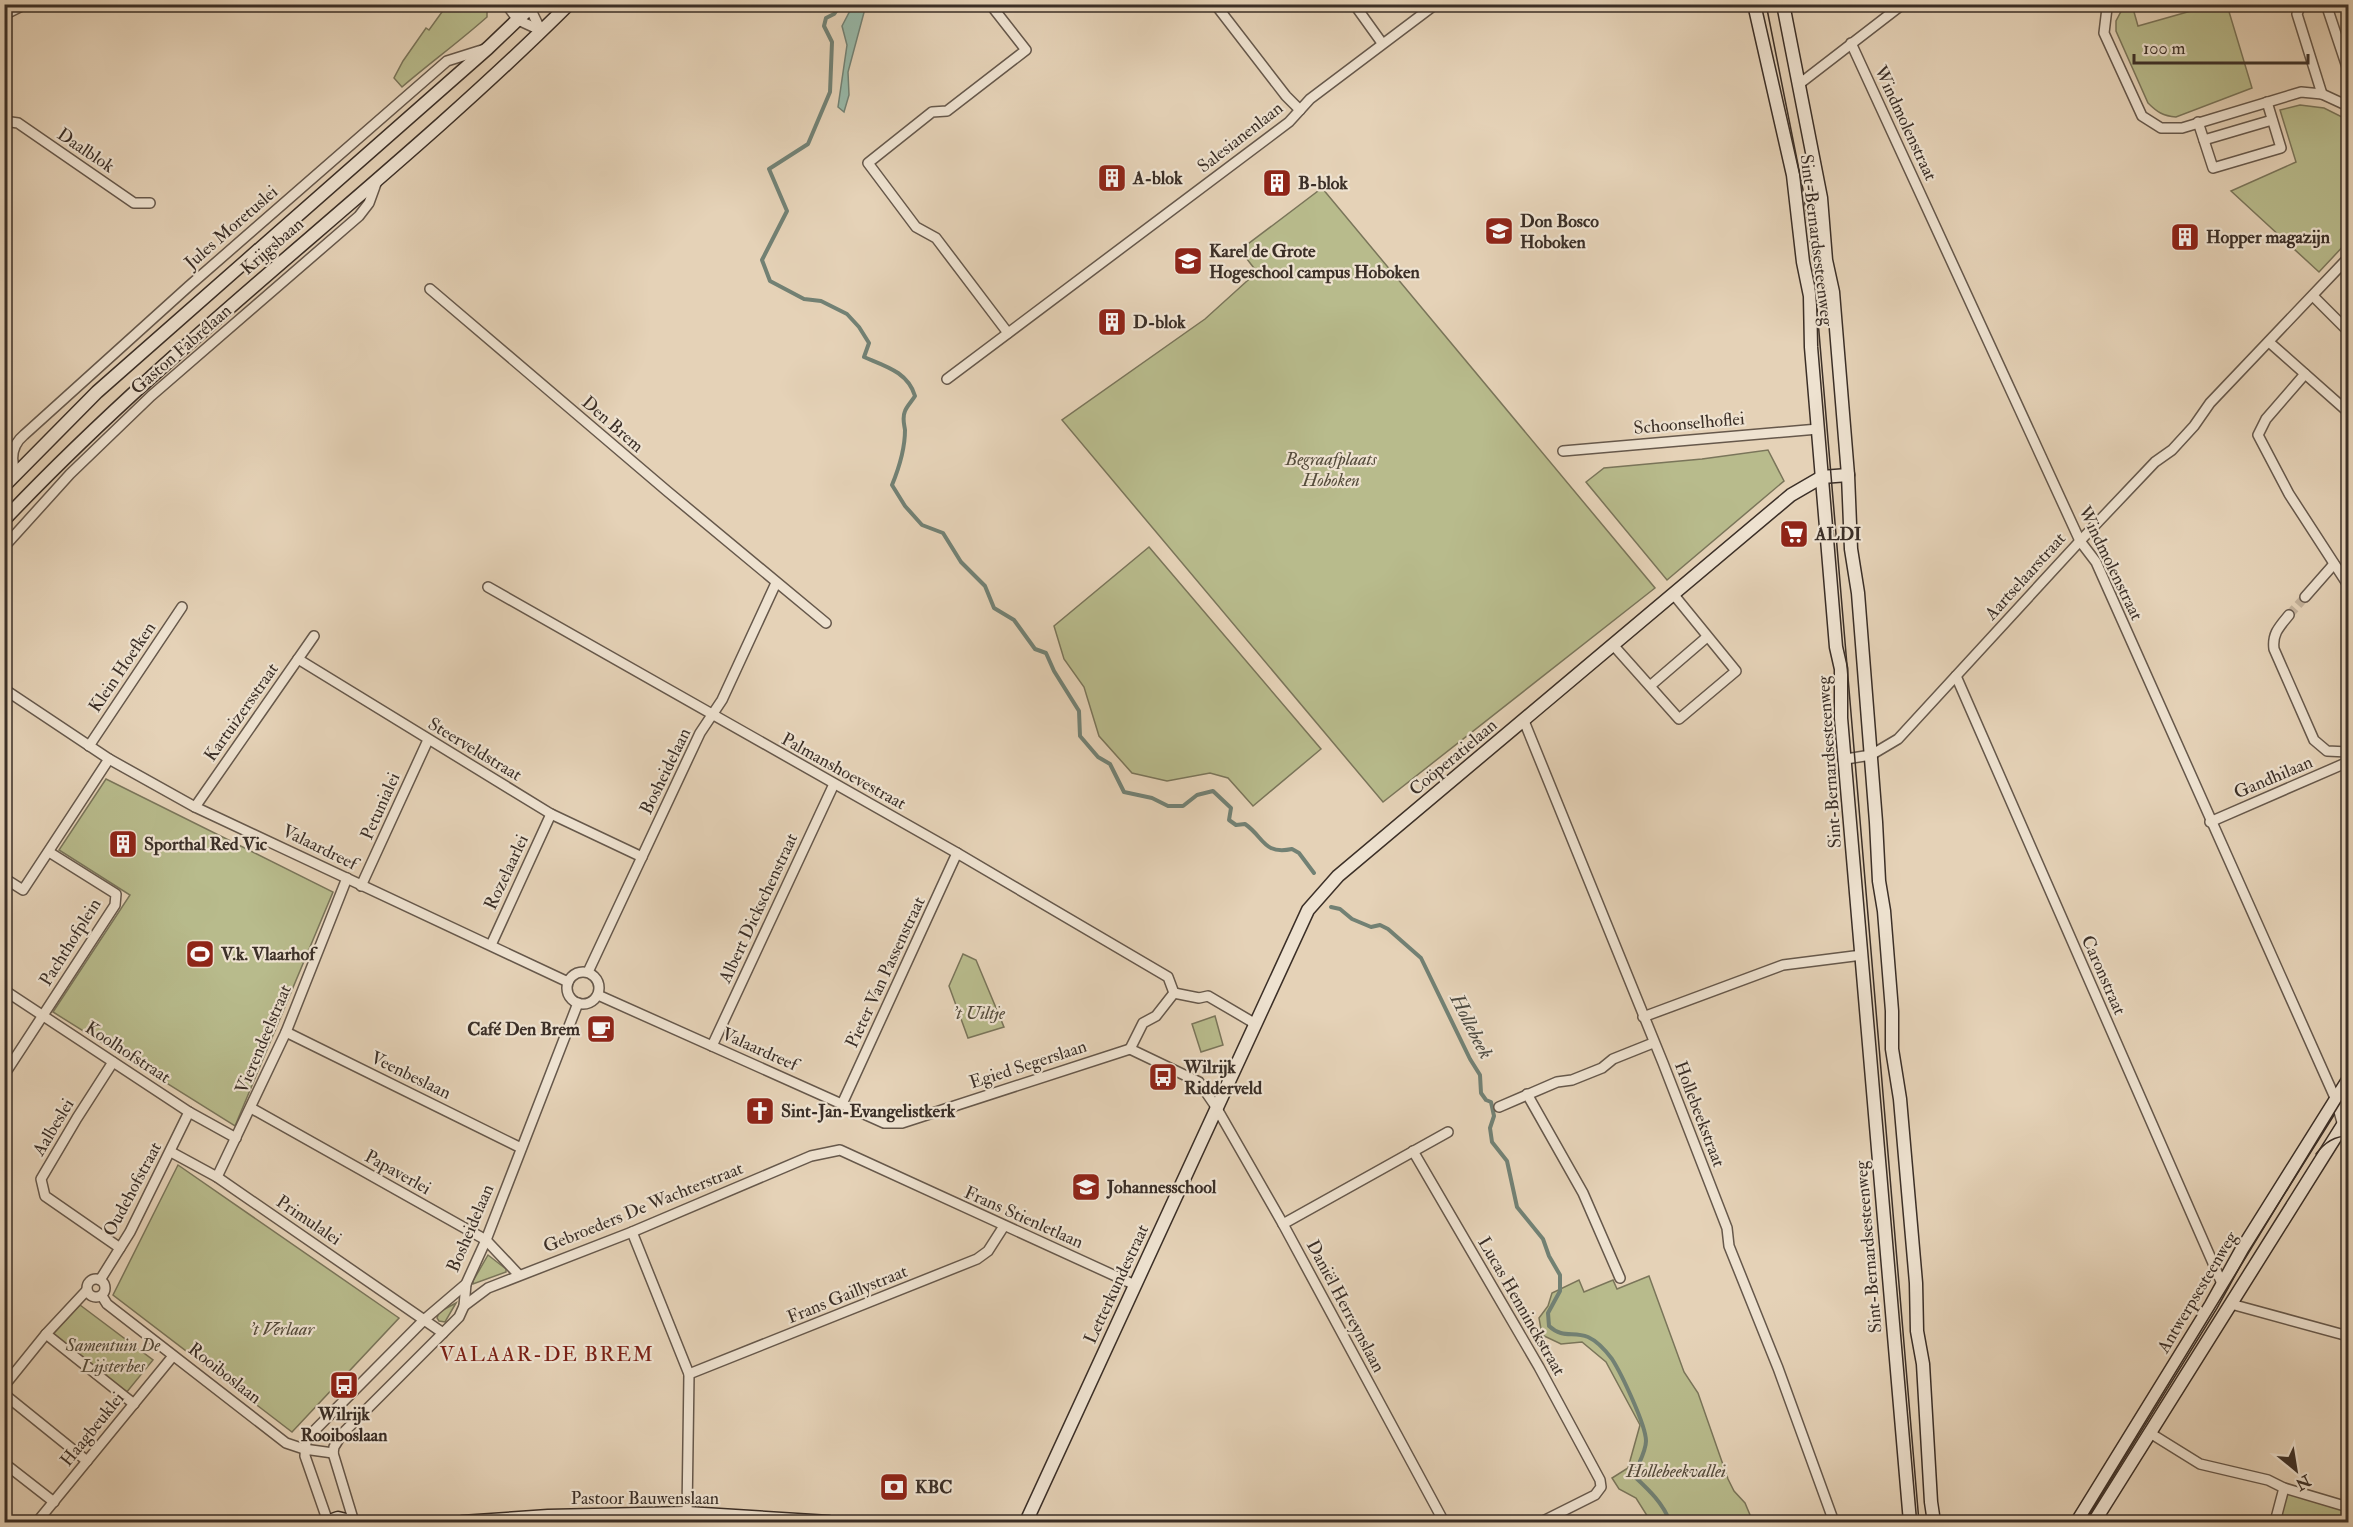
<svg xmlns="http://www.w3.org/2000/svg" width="2353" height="1527" viewBox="0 0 2353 1527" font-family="'IM FELL Double Pica',serif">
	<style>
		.green { fill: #b8bb8c; stroke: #7a755a; stroke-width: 1.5 }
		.water { fill: #97b8a8; stroke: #728174; stroke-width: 1.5 }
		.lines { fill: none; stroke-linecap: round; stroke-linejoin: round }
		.stream { stroke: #728174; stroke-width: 4 }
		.street-tunnel { stroke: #c3b19a; stroke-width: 9; stroke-dasharray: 9 4.5; stroke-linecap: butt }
		.street-casing { stroke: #66584b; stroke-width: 12 }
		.secondary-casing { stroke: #3b2f27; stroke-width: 15 }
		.street { stroke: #eee2d0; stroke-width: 9 }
		.secondary { stroke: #eee2d0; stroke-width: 12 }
		.tram { stroke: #3b2f27; stroke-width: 1.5 }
		.labels { text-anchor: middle; stroke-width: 4.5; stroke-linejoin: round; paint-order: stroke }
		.street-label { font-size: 18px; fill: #3b2f27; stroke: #eee2d0 }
		.poi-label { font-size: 18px; font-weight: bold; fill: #3b2f27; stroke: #eee2d0; text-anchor: start }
		.park-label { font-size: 18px; font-style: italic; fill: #544b3b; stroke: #eee2d0 }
		.water-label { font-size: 20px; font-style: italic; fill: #4d4a41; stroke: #eee2d0 }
		.quarter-label { font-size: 21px; letter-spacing: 1.5px; fill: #7a1f14; stroke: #eee2d0 }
	</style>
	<rect width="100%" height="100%" fill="#e5d2b7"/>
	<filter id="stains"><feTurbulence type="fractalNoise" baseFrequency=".00333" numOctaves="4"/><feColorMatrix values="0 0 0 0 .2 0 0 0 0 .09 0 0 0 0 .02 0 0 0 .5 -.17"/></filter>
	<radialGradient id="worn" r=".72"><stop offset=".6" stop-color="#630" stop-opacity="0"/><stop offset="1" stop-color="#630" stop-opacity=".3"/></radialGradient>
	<g class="green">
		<path d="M2125,4l7,1 6,21 74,-21h15l25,83 -76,29c-13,-1 -19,-5 -28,-14l-32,-72v-10z"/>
		<path d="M447,5h40v12c-27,24 -57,46 -85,70l-8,-9 9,-17 23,-33 3,2z"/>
		<polygon points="2300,105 2324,108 2348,120 2348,241 2319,272 2231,191 2296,162 2280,110"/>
		<polygon points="1322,188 1655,588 1383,802 1062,420 1205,319 1257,272 1240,250"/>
		<polygon points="1768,450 1784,481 1667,580 1586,482 1604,468 1702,459"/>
		<polygon points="1149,547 1321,749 1253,806 1228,778 1210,773 1167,781 1132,773 1099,736 1084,687 1064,659 1054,626"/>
		<polygon points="106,779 333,892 235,1126 53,1012 130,895 59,850"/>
		<polygon points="963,954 976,960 1004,1027 968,1038 949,986"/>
		<polygon points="1215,1016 1223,1045 1201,1052 1192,1024"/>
		<polygon points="178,1165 399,1318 292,1432 113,1295"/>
		<polygon points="488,1255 506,1269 506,1272 473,1284 473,1281"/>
		<polygon points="1649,1276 1684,1372 1698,1393 1728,1479 1734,1491 1745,1503 1753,1522 1651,1522 1636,1498 1619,1489 1612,1478 1628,1468 1640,1425 1606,1362 1582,1342 1561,1344 1542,1335 1539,1318 1548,1306 1552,1293 1579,1280 1584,1292 1613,1280 1617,1289"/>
		<polygon points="456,1303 445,1322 439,1321 437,1318 439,1312"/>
		<polygon points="80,1305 153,1360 126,1393 53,1334"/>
		<polygon points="2284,1488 2348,1507 2348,1522 2275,1522"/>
	</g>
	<polygon class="water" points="853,5 866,5 848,72 849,95 844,112 838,107 847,45 842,26"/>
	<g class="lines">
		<g class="stream">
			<path d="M841,4l-7,10 -8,4 -2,8 8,16 -2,50 -22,52 -39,25 18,42 -25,49 8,21 34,18 17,2 26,13 12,13 10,16 -5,14c21,9 44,15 51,39 -3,5 -8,10 -10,15 -3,7 -1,12 0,19 0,18 -6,38 -13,55l13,21 17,19 21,8 18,29 24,24 9,22 20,12 21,29 11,4 8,18 25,40 1,25 18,21 12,7 14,28 28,6 16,8h15l14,-11 16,-4 18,17 -2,12 7,5 9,-1c19,13 18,31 47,25l7,4 15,20"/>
			<path d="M1331,907l9,2 12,10 19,8 9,-2 8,4 33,29 49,101 10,16 1,18 5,7 5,2 3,14 -4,12 2,14 15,19 10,46 26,32 6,17 11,19v16l-12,22 1,13c14,13 24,5 39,11 9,4 18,14 24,22 9,14 34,66 34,82 0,11 -9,25 -12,35 15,14 29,27 36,46"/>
		</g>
		<polyline class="street-tunnel" points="2289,615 2305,597"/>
		<g class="street-casing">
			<g id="street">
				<polyline points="506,4 518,20 542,31"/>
				<polyline points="526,4 530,8 541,31"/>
				<polyline points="990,4 1026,50 947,111 932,112 868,163 916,227 936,238 1008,333"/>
				<polyline points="1215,4 1286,96 1300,110"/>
				<polyline points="1354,4 1382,43"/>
				<polyline points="2110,4 2107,8 2104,33 2142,116 2161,128 2182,128 2301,92 2322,94 2348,106"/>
				<polyline points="2301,4 2297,14 2322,94"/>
				<polyline points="2326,4 2348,70"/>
				<polyline points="4,15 26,4"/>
				<polyline points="1851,43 2080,541 2096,562 2336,1100 2343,1126 2346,1126"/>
				<polyline points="1798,85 1903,4"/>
				<polyline points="4,121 18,123 134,203 150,203"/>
				<polyline points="2198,122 2213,168 2281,148 2267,102"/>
				<polyline points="2204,140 2272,120"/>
				<polyline points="430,289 667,491 826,623"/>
				<polyline points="2313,296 2348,331"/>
				<polyline points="2269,342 2348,412"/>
				<polyline points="2305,374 2266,419 2258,435 2289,494 2348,585"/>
				<polyline points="947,379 1289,122 1310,99 1436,4"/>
				<polyline points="1563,451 1818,429"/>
				<path d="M16,474c-6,-15 -4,-29 8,-39l165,-149 258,-225 38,-12"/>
				<polyline points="4,547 70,474 151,396 359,216 369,203 377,181"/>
				<polyline points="488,587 957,853 1168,977 1174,993"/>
				<polyline points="2305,597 2334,564"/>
				<path d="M2289,615c-10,12 -17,19 -15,34l40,91 13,11 21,1"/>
				<polyline points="1614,646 1679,719 1736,671 1674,595"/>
				<polyline points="298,659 551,814 642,857"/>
				<polyline points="1956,676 2223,1286"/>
				<polyline points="1650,686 1707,637"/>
				<polyline points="4,689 109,759 195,807 568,982"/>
				<polyline points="1524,721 1663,1063 1727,1228 1729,1246 1778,1368 1834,1522"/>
				<polyline points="89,746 182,607"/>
				<polyline points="1846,759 1871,755 1898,739 2080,541 2155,462 2172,450 2194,426 2210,403 2348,258"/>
				<polyline points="195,807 314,636"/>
				<polyline points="2210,822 2348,762"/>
				<polyline points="4,878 23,890 109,759"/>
				<polyline points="361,886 428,740"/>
				<polyline points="491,945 551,814"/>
				<circle cx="583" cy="988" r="16"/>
				<polyline points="588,972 700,733 722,700 776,583"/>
				<polyline points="4,990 189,1112 236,1138"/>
				<polyline points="1174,993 1199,998 1208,996 1254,1023"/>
				<polyline points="598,995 884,1123 902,1123 1130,1049"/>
				<polyline points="1643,1017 1783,965 1862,955"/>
				<polyline points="286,1032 521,1148"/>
				<polyline points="712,1046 834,784"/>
				<polyline points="1130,1049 1199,1082 1216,1107 1283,1224 1444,1522"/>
				<polyline points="1130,1049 1143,1023 1156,1016 1174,993"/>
				<polyline points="113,1062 77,1118 41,1179 45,1196 120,1248"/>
				<polyline points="4,1075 115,905 116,894 49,852"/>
				<polyline points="1527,1094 1583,1193 1620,1278"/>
				<polyline points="842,1104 957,853"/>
				<polyline points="1499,1107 1557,1082 1572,1080 1602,1068 1613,1059 1653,1043"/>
				<polyline points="251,1108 486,1240 519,1275"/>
				<polyline points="1413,1151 1539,1367 1600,1480 1601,1487 1595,1495 1541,1522"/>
				<polyline points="171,1152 217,1177 443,1333"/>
				<polyline points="217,1177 286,1032 347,878"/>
				<polyline points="1283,1224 1448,1132"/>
				<polyline points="632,1232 689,1374 687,1513"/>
				<circle cx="96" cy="1288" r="9"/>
				<polyline points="100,1280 130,1232 189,1112"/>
				<polyline points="102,1296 107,1304 286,1443 304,1449 333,1453"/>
				<polyline points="2231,1304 2348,1336"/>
				<polyline points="464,1306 488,1288 632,1232 811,1156 840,1150 1135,1285"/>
				<polyline points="46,1334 134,1404"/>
				<polyline points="689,1374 977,1259 988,1251 1004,1226"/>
				<polyline points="4,1386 46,1334 87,1290"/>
				<polyline points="4,1394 87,1461"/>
				<polyline points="2150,1433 2200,1464 2268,1480 2284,1488 2348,1507"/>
				<polyline points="333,1453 334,1447 342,1434 459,1317 464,1306 466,1284"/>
				<polyline points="333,1453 354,1522"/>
				<polyline points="4,1463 54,1502"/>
				<polyline points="37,1522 173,1356"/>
				<polyline points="328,1522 305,1456 306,1442 310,1435 425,1319 466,1284 486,1240 578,1003"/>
				<polyline points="2275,1522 2284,1488"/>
			</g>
		</g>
		<g class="secondary-casing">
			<g id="secondary">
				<polyline points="1754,4 1793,175 1803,262 1810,296 1811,347 1836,647 1841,669 1841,718 1910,1522"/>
				<polyline points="1783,4 1821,198 1826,260 1833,292 1848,475 1851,549 1858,593 1876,822 1879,881 1884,911 1892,1011 1892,1049 1900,1099 1916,1283 1917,1331 1923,1364 1931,1502 1934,1522"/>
				<polyline points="4,486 97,392 488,48 534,4"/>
				<path d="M4,520c176,-186 384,-336 565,-516"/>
				<polyline points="327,1522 338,1518 354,1522"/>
				<polyline points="462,1522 548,1516 687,1513 829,1522"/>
				<polyline points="1026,1522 1308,910 1338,876 1791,495 1822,477 1848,475"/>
				<polyline points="2077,1522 2211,1305 2242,1249 2348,1080"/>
				<polyline points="2094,1522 2348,1117"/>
			</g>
		</g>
		<use href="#street" class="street"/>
		<use href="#secondary" class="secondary"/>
		<g class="tram">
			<polyline points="1766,4 1803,190 1813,261 1919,1522"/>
			<polyline points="2345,1099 2344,1115 2348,1125"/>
			<path d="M2316,1154c8,-11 19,-18 32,-18"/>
			<polyline points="2084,1522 2348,1090"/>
		</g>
	</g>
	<defs>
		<g id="building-square" transform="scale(1.5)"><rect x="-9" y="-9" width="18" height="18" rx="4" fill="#8f2418" stroke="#eee2d0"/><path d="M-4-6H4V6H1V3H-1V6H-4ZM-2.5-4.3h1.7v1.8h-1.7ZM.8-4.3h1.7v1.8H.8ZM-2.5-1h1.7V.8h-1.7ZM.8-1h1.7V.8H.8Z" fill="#fff"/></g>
		<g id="school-square" transform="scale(1.5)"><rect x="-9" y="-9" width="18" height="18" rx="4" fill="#8f2418" stroke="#eee2d0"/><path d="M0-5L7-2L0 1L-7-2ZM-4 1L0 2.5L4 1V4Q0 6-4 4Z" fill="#fff"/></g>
		<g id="supermarket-square" transform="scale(1.5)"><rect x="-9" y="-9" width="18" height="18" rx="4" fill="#8f2418" stroke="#eee2d0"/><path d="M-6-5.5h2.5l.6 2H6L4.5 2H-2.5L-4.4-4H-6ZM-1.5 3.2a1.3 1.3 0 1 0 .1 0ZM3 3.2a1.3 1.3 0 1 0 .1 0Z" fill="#fff"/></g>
		<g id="stadium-square" transform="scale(1.5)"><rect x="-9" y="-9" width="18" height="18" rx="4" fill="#8f2418" stroke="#eee2d0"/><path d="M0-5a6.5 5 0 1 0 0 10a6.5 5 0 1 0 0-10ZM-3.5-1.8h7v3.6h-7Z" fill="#fff"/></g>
		<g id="cafe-square" transform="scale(1.5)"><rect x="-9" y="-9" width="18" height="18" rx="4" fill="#8f2418" stroke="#eee2d0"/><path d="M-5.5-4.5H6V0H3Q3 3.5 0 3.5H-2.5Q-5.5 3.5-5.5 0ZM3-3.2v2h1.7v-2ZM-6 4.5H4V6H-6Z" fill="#fff"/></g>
		<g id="bus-square" transform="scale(1.5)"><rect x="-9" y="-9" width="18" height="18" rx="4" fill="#8f2418" stroke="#eee2d0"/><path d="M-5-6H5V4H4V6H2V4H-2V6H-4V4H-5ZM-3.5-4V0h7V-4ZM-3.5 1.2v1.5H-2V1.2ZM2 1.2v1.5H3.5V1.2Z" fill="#fff"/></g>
		<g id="church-square" transform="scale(1.5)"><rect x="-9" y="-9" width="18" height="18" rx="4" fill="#8f2418" stroke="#eee2d0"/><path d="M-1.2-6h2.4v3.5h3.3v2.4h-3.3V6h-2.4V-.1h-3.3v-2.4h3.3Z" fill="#fff"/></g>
		<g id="bank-square" transform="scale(1.5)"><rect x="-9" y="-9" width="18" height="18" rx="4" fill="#8f2418" stroke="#eee2d0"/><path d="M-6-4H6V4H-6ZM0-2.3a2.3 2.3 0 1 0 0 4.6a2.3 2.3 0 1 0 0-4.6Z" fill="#fff"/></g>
	</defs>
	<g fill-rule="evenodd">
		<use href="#building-square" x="1112" y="178"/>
		<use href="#building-square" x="1277" y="183"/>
		<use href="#school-square" x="1499" y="231"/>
		<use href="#building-square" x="2185" y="237"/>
		<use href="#school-square" x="1188" y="261"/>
		<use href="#building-square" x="1112" y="322"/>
		<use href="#supermarket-square" x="1794" y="534"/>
		<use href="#building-square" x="123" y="844"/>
		<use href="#stadium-square" x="200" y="954"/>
		<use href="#cafe-square" x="601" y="1029"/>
		<use href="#bus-square" x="1163" y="1077"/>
		<use href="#church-square" x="760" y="1111"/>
		<use href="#school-square" x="1086" y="1187"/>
		<use href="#bus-square" x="344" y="1385"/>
		<use href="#bank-square" x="894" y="1487"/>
	</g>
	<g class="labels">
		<g class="street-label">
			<text transform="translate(1906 123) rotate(65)" y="6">Windmolenstraat</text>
			<text transform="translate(1240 137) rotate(-38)" y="6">Salesianenlaan</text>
			<text transform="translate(86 150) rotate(34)" y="6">Daalblok</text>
			<text transform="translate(231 227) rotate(-41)" y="6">Jules Moretuslei</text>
			<text transform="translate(1817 240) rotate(83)" y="6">Sint-Bernardsesteenweg</text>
			<text transform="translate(272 246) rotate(-41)" y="6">Krijgsbaan</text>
			<text transform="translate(181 349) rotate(-41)" y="6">Gaston Fabrélaan</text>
			<text transform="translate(1689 423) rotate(-5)" y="6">Schoonselhoflei</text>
			<text transform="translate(613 424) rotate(41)" y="6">Den Brem</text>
			<text transform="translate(2111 563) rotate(64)" y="6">Windmolenstraat</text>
			<text transform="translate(2025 576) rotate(-48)" y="6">Aartselaarstraat</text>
			<text transform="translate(122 667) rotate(-56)" y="6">Klein Hoefken</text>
			<text transform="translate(241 712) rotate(-55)" y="6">Kartuizersstraat</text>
			<text transform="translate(475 749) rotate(31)" y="6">Steerveldstraat</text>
			<text transform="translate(1453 757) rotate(-40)" y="6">Coöperatielaan</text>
			<text transform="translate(1829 762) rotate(-94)" y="6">Sint-Bernardsesteenweg</text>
			<text transform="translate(665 771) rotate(-64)" y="6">Bosheidelaan</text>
			<text transform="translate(844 771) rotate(29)" y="6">Palmanshoevestraat</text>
			<text transform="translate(2273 777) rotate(-23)" y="6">Gandhilaan</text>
			<text transform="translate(380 806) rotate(-66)" y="6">Petunialei</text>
			<text transform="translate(320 847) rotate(26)" y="6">Valaardreef</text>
			<text transform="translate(506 872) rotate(-65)" y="6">Rozelaarlei</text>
			<text transform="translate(758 908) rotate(-65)" y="6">Albert Dickschenstraat</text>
			<text transform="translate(70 942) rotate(-58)" y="6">Pachthofplein</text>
			<text transform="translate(885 972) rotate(-65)" y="6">Pieter Van Passenstraat</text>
			<text transform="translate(2104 975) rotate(66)" y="6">Caronstraat</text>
			<text transform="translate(263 1039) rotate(-67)" y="6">Vierendeelstraat</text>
			<text transform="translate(760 1049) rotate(24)" y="6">Valaardreef</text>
			<text transform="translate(128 1052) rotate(33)" y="6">Koolhofstraat</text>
			<text transform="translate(1028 1064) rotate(-18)" y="6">Egied Segerslaan</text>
			<text transform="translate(411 1075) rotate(26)" y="6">Veenbeslaan</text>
			<text transform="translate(1700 1114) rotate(69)" y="6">Hollebeekstraat</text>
			<text transform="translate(53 1127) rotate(-59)" y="6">Aalbeslei</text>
			<text transform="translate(398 1172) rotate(29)" y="6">Papaverlei</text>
			<text transform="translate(132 1189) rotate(-62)" y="6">Oudehofstraat</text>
			<text transform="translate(643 1207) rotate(-22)" y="6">Gebroeders De Wachterstraat</text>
			<text transform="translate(1024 1217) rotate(24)" y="6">Frans Stienletlaan</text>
			<text transform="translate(309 1220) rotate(34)" y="6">Primulalei</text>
			<text transform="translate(470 1228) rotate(-67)" y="6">Bosheidelaan</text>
			<text transform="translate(1868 1247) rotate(-95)" y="6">Sint-Bernardsesteenweg</text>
			<text transform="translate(1116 1284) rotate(-65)" y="6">Letterkundestraat</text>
			<text transform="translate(2197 1292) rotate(-59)" y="6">Antwerpsesteenweg</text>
			<text transform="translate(847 1294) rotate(-22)" y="6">Frans Gaillystraat</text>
			<text transform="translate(1346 1306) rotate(62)" y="6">Daniël Herreynslaan</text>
			<text transform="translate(1522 1306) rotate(60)" y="6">Lucas Henninckstraat</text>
			<text transform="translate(225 1373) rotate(38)" y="6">Rooiboslaan</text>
			<text transform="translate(92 1429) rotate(-51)" y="6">Haagbeuklei</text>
			<text x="645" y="1504">Pastoor Bauwenslaan</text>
		</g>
		<g class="poi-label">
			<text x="1133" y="184">A-blok</text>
			<text x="1298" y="189">B-blok</text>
			<text x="1520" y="227">Don Bosco<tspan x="1520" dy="21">Hoboken</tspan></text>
			<text x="2206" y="243">Hopper magazijn</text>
			<text x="1209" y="257">Karel de Grote<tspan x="1209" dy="21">Hogeschool campus Hoboken</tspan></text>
			<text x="1133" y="328">D-blok</text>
			<text x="1815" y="540">ALDI</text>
			<text x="144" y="850">Sporthal Red Vic</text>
			<text x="221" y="960">V.k. Vlaarhof</text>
			<text x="580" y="1035" text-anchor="end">Café Den Brem</text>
			<text x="1184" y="1073">Wilrijk<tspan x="1184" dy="21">Ridderveld</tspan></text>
			<text x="781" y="1117">Sint-Jan-Evangelistkerk</text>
			<text x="1107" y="1193">Johannesschool</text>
			<text x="344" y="1420" text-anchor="middle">Wilrijk<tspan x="344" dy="21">Rooiboslaan</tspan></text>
			<text x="915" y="1493">KBC</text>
		</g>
		<g class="park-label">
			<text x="1331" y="465">Begraafplaats<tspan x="1331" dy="21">Hoboken</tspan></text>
			<text x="979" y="1019">'t Uiltje</text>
			<text x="282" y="1335">'t Verlaar</text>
			<text x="113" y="1351">Samentuin De<tspan x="113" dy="21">Lijsterbes</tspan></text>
			<text x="1676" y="1477">Hollebeekvallei</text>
		</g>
		<g class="water-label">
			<text transform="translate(1472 1026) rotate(63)" y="7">Hollebeek</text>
		</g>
		<g class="quarter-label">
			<text x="547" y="1361">VALAAR-DE BREM</text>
		</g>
	</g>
	<rect width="2353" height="1527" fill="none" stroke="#e5d2b7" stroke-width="24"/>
	<rect x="6" y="6" width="2341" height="1515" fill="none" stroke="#3b2f27" stroke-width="3"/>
	<rect x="12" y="12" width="2329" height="1503" fill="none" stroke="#3b2f27" stroke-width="1.5"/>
	<g transform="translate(2296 1470) rotate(150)" stroke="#eee2d0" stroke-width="4.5" paint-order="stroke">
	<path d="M0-4.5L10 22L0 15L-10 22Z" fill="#3b2f27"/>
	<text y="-9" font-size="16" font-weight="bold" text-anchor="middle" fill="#3b2f27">N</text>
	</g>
	<path d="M2134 54v9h174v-9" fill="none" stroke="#3b2f27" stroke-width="3"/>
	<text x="2143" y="54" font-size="18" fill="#3b2f27" stroke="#eee2d0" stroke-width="4.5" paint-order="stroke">100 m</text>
	<rect width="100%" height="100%" filter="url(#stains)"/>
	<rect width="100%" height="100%" fill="url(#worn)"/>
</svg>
